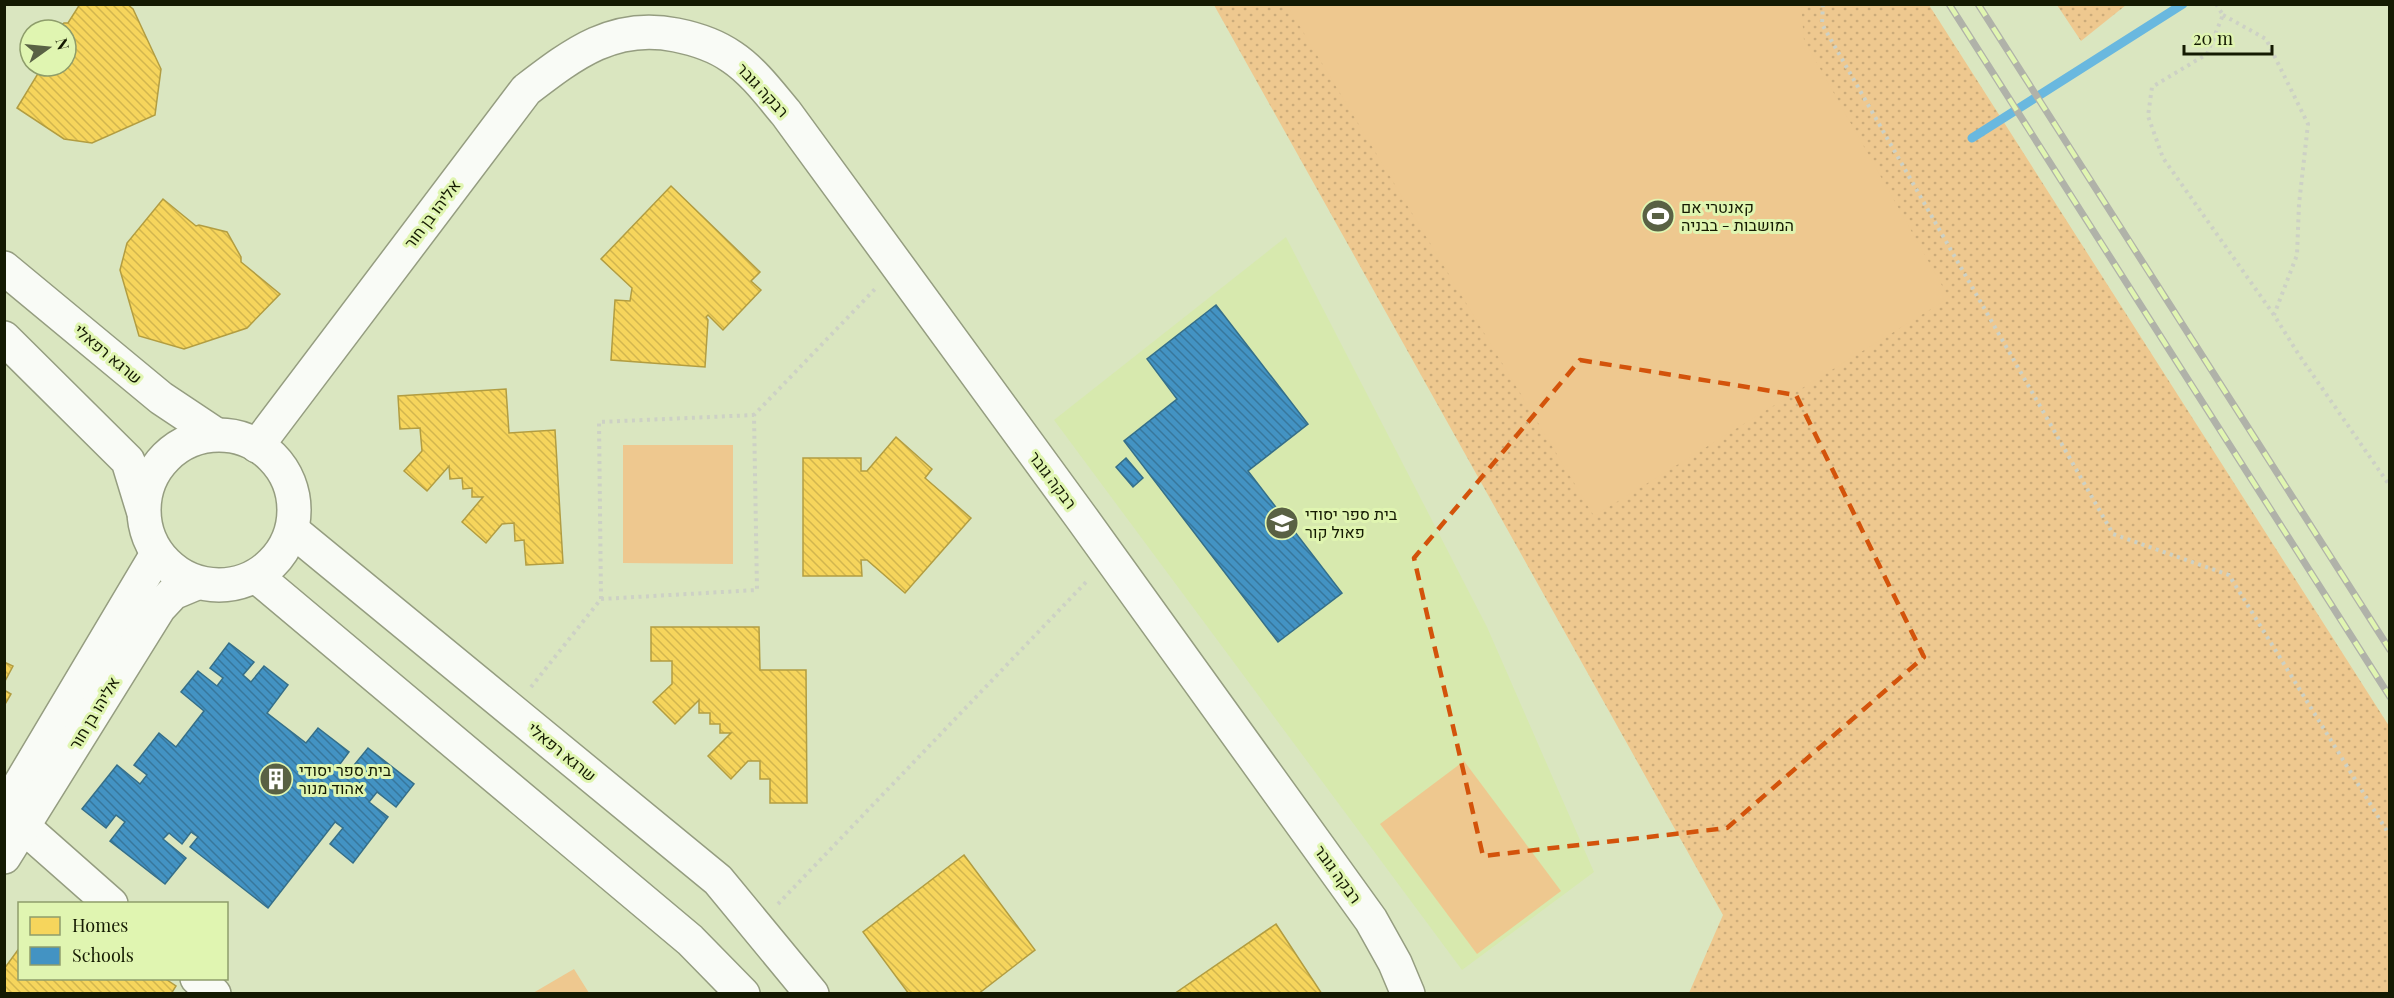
<svg xmlns="http://www.w3.org/2000/svg" width="2394" height="998" viewBox="0 0 2394 998" font-family="'Playfair Display',Heebo,serif">
	<style>
		.built { fill: #d7e9ae }
		.grass { fill: url(#grass-dots) }
		.park { fill: #eec88f }
		.homes { fill: url(#homes-back-hatch); stroke: #b29d41; stroke-width: 1.5 }
		.schools { fill: url(#schools-back-hatch); stroke: #356f89; stroke-width: 1.5 }
		.lines { fill: none; stroke-linecap: round; stroke-linejoin: round }
		.stream { stroke: #69b8df; stroke-width: 9 }
		.minor-casing { stroke: #959d80; stroke-width: 36 }
		.path { stroke: #cdd1c5; stroke-width: 4; stroke-dasharray: 3 4.5; stroke-linecap: butt }
		.minor { stroke: #f9fbf6; stroke-width: 33 }
		.rail-casing { stroke: #b0b2a9; stroke-width: 7 }
		.rail { stroke: #e0f5b1; stroke-width: 4.5; stroke-dasharray: 14; stroke-linecap: butt }
		.marked { fill: none; stroke: #d3530b; stroke-width: 4.5; stroke-dasharray: 12 8; stroke-linejoin: round }
		.labels { text-anchor: middle; stroke-width: 6; stroke-linejoin: round; paint-order: stroke }
		.street-label { font-size: 16px; fill: #141a02; stroke: #e0f5b1 }
		.poi-label { font-size: 16px; fill: #141a02; stroke: #e0f5b1; text-anchor: start }
	</style>
	<defs>
		<pattern id="grass-dots" width="8" height="8" patternUnits="userSpaceOnUse" patternTransform="scale(1.5)"><rect width="8" height="8" fill="#eec88f"/><path d="M2 2h.1M6 6h.1" fill="none" stroke="#cbab7a" stroke-width="1.8" stroke-linecap="round"/></pattern>
		<pattern id="homes-back-hatch" width="6" height="6" patternUnits="userSpaceOnUse" patternTransform="scale(1.5)"><rect width="6" height="6" fill="#f6d55c"/><path d="M-1 5l2 2M0 0l6 6M5-1l2 2" fill="none" stroke="#d2b64e"/></pattern>
		<pattern id="schools-back-hatch" width="6" height="6" patternUnits="userSpaceOnUse" patternTransform="scale(1.5)"><rect width="6" height="6" fill="#4393c3"/><path d="M-1 5l2 2M0 0l6 6M5-1l2 2" fill="none" stroke="#37779c"/></pattern>
	</defs>
	<rect width="100%" height="100%" fill="#dae6c0"/>
	<polygon class="built" points="1286,237 1487,627 1594,872 1462,970 1054,420"/>
	<g class="grass">
		<polygon points="1214,5 1929,5 2389,726 2389,993 1689,993 1723,915"/>
		<polygon points="2057,5 2126,5 2081,41"/>
	</g>
	<g class="park">
		<polygon points="1287,5 1801,5 1804,40 1949,298 1594,516"/>
		<polygon points="623,445 733,445 733,564 623,563"/>
		<polygon points="1464,761 1561,891 1477,954 1380,824"/>
		<polygon points="574,969 589,993 533,993"/>
	</g>
	<g class="homes">
		<polygon points="80,4 127,4 133,9 161,69 155,115 92,143 64,139 17,108 39,72 37,66 66,66 66,30 54,30 64,23 68,23"/>
		<polygon points="671,186 760,272 751,281 761,290 723,330 708,315 706,317 708,320 705,367 611,360 615,300 630,301 632,288 601,259"/>
		<polygon points="163,199 196,226 199,225 227,232 241,257 241,262 280,294 247,328 184,349 139,336 120,270 127,243"/>
		<polygon points="506,389 509,433 555,430 563,563 526,565 524,540 515,541 514,523 502,524 486,543 462,522 483,497 472,497 472,488 463,489 462,478 450,479 449,466 427,491 404,471 422,451 420,428 400,429 398,396"/>
		<polygon points="896,437 932,469 925,478 971,518 905,593 867,560 861,560 862,576 803,576 803,458 861,458 861,471 867,471"/>
		<polygon points="651,627 759,627 760,670 806,670 807,803 770,803 770,779 760,779 760,761 748,761 731,779 708,756 731,733 720,733 720,724 710,724 710,713 699,713 699,700 675,724 653,702 672,684 672,661 651,661"/>
		<polygon points="4,662 13,666 4,683"/>
		<polygon points="4,690 11,694 4,706"/>
		<polygon points="964,855 1035,950 978,994 909,994 863,932"/>
		<polygon points="1276,924 1322,994 1174,994"/>
		<polygon points="20,947 20,978 164,978 176,986 171,994 4,994 4,969"/>
	</g>
	<g class="schools">
		<polygon points="1216,305 1308,424 1248,471 1342,593 1278,642 1124,441 1177,399 1147,359"/>
		<polygon points="1126,458 1143,478 1133,487 1116,467"/>
		<polygon points="229,643 254,662 243,675 251,682 264,666 288,685 267,713 306,743 318,728 349,752 337,768 346,775 368,748 414,784 396,807 377,792 369,802 388,817 353,863 330,844 343,828 335,822 268,908 190,847 198,837 191,832 182,844 169,833 163,839 186,858 165,884 110,841 125,822 116,815 106,828 82,809 117,765 140,784 147,775 134,765 159,733 176,747 204,711 181,692 198,671 217,686 223,678 210,668"/>
	</g>
	<g class="lines">
		<polyline class="stream" points="1972,138 2183,4"/>
		<g class="minor-casing">
			<g id="minor">
				<polyline points="4,268 161,398 215,434"/>
				<polyline points="4,338 128,461 143,510"/>
				<circle cx="219" cy="510" r="75"/>
				<path d="M257,446l269,-356c47,-36 88,-68 150,-55 20,4 39,10 56,22 21,14 38,37 54,56l295,404 290,403 24,43 13,31"/>
				<polyline points="292,530 718,880 812,994"/>
				<polyline points="256,576 690,940 743,994"/>
				<polyline points="4,811 157,554"/>
				<polyline points="8,813 111,904"/>
				<polyline points="4,857 159,608 173,593 197,583"/>
				<polyline points="197,978 214,994"/>
			</g>
		</g>
		<g class="path">
			<polyline points="1823,4 1822,24 2113,534 2229,575 2390,836"/>
			<polyline points="2216,4 2223,15 2207,54 2152,87 2148,116 2163,158 2274,315 2299,355 2390,486"/>
			<polyline points="2223,15 2266,39 2308,124 2299,204 2297,255 2274,315"/>
			<polyline points="601,599 599,422 754,415"/>
			<polyline points="531,687 601,599 757,590 754,415 876,288"/>
			<polyline points="778,904 1088,580"/>
		</g>
		<use href="#minor" class="minor"/>
		<g class="rail-casing">
			<g id="rail">
				<polyline points="1949,4 2390,697"/>
				<polyline points="1978,4 2390,650"/>
			</g>
		</g>
		<use href="#rail" class="rail"/>
	</g>
	<path class="marked" d="M1580,360l216,35 128,262 -197,171 -244,28 -69,-298z"/>
	<defs>
		<g id="stadium-disc" transform="scale(1.725)"><circle r="9.5" fill="#596144" stroke="#e0f5b1"/><path d="M0-5a6.5 5 0 1 0 0 10a6.5 5 0 1 0 0-10ZM-3.5-1.8h7v3.6h-7Z" fill="#fff"/></g>
		<g id="school-disc" transform="scale(1.725)"><circle r="9.5" fill="#596144" stroke="#e0f5b1"/><path d="M0-5L7-2L0 1L-7-2ZM-4 1L0 2.5L4 1V4Q0 6-4 4Z" fill="#fff"/></g>
		<g id="building-disc" transform="scale(1.725)"><circle r="9.5" fill="#596144" stroke="#e0f5b1"/><path d="M-4-6H4V6H1V3H-1V6H-4ZM-2.5-4.3h1.7v1.8h-1.7ZM.8-4.3h1.7v1.8H.8ZM-2.5-1h1.7V.8h-1.7ZM.8-1h1.7V.8H.8Z" fill="#fff"/></g>
	</defs>
	<g fill-rule="evenodd">
		<use href="#stadium-disc" x="1658" y="216"/>
		<use href="#school-disc" x="1282" y="523"/>
		<use href="#building-disc" x="276" y="779"/>
	</g>
	<g class="labels">
		<g class="street-label">
			<text transform="translate(763 90) rotate(47)" y="6">רבקה גובר</text>
			<text transform="translate(432 214) rotate(-53)" y="6">אליהו בן חור</text>
			<text transform="translate(108 354) rotate(40)" y="6">שרגא רפאלי</text>
			<text transform="translate(1053 480) rotate(53)" y="6">רבקה גובר</text>
			<text transform="translate(94 713) rotate(-59)" y="6">אליהו בן חור</text>
			<text transform="translate(562 752) rotate(39)" y="6">שרגא רפאלי</text>
			<text transform="translate(1338 874) rotate(54)" y="6">רבקה גובר</text>
		</g>
		<g class="poi-label">
			<text x="1681" y="213">קאנטרי אם<tspan x="1681" dy="18">המושבות - בבניה</tspan></text>
			<text x="1305" y="520">בית ספר יסודי<tspan x="1305" dy="18">פאול קור</tspan></text>
			<text x="299" y="776">בית ספר יסודי<tspan x="299" dy="18">אהוד מנור</tspan></text>
		</g>
	</g>
	<rect width="2394" height="998" fill="none" stroke="#141a02" stroke-width="12"/>
	<rect x="18" y="902" width="210" height="78" fill="#e0f5b1" stroke="#8e9d6b" stroke-width="1.5"/>
	<rect x="30" y="917" width="30" height="18" fill="#f6d55c" stroke="#8e9d6b" stroke-width="1.5"/>
	<text x="72" y="932" font-size="18" fill="#141a02">Homes</text>
	<rect x="30" y="947" width="30" height="18" fill="#4393c3" stroke="#8e9d6b" stroke-width="1.5"/>
	<text x="72" y="962" font-size="18" fill="#141a02">Schools</text>
	<g transform="translate(48 48) rotate(75)"><circle r="28" fill="#e0f5b1" stroke="#8e9d6b" stroke-width="1.5"/>
	<path d="M0-4.5L10 22L0 15L-10 22Z" fill="#596144"/>
	<text y="-9" font-size="16" font-weight="bold" text-anchor="middle" fill="#141a02">N</text>
	</g>
	<path d="M2184 45v9h88v-9" fill="none" stroke="#141a02" stroke-width="3"/>
	<text x="2193" y="45" font-size="18" fill="#141a02" stroke="#e0f5b1" stroke-width="4.5" paint-order="stroke">20 m</text>
</svg>
